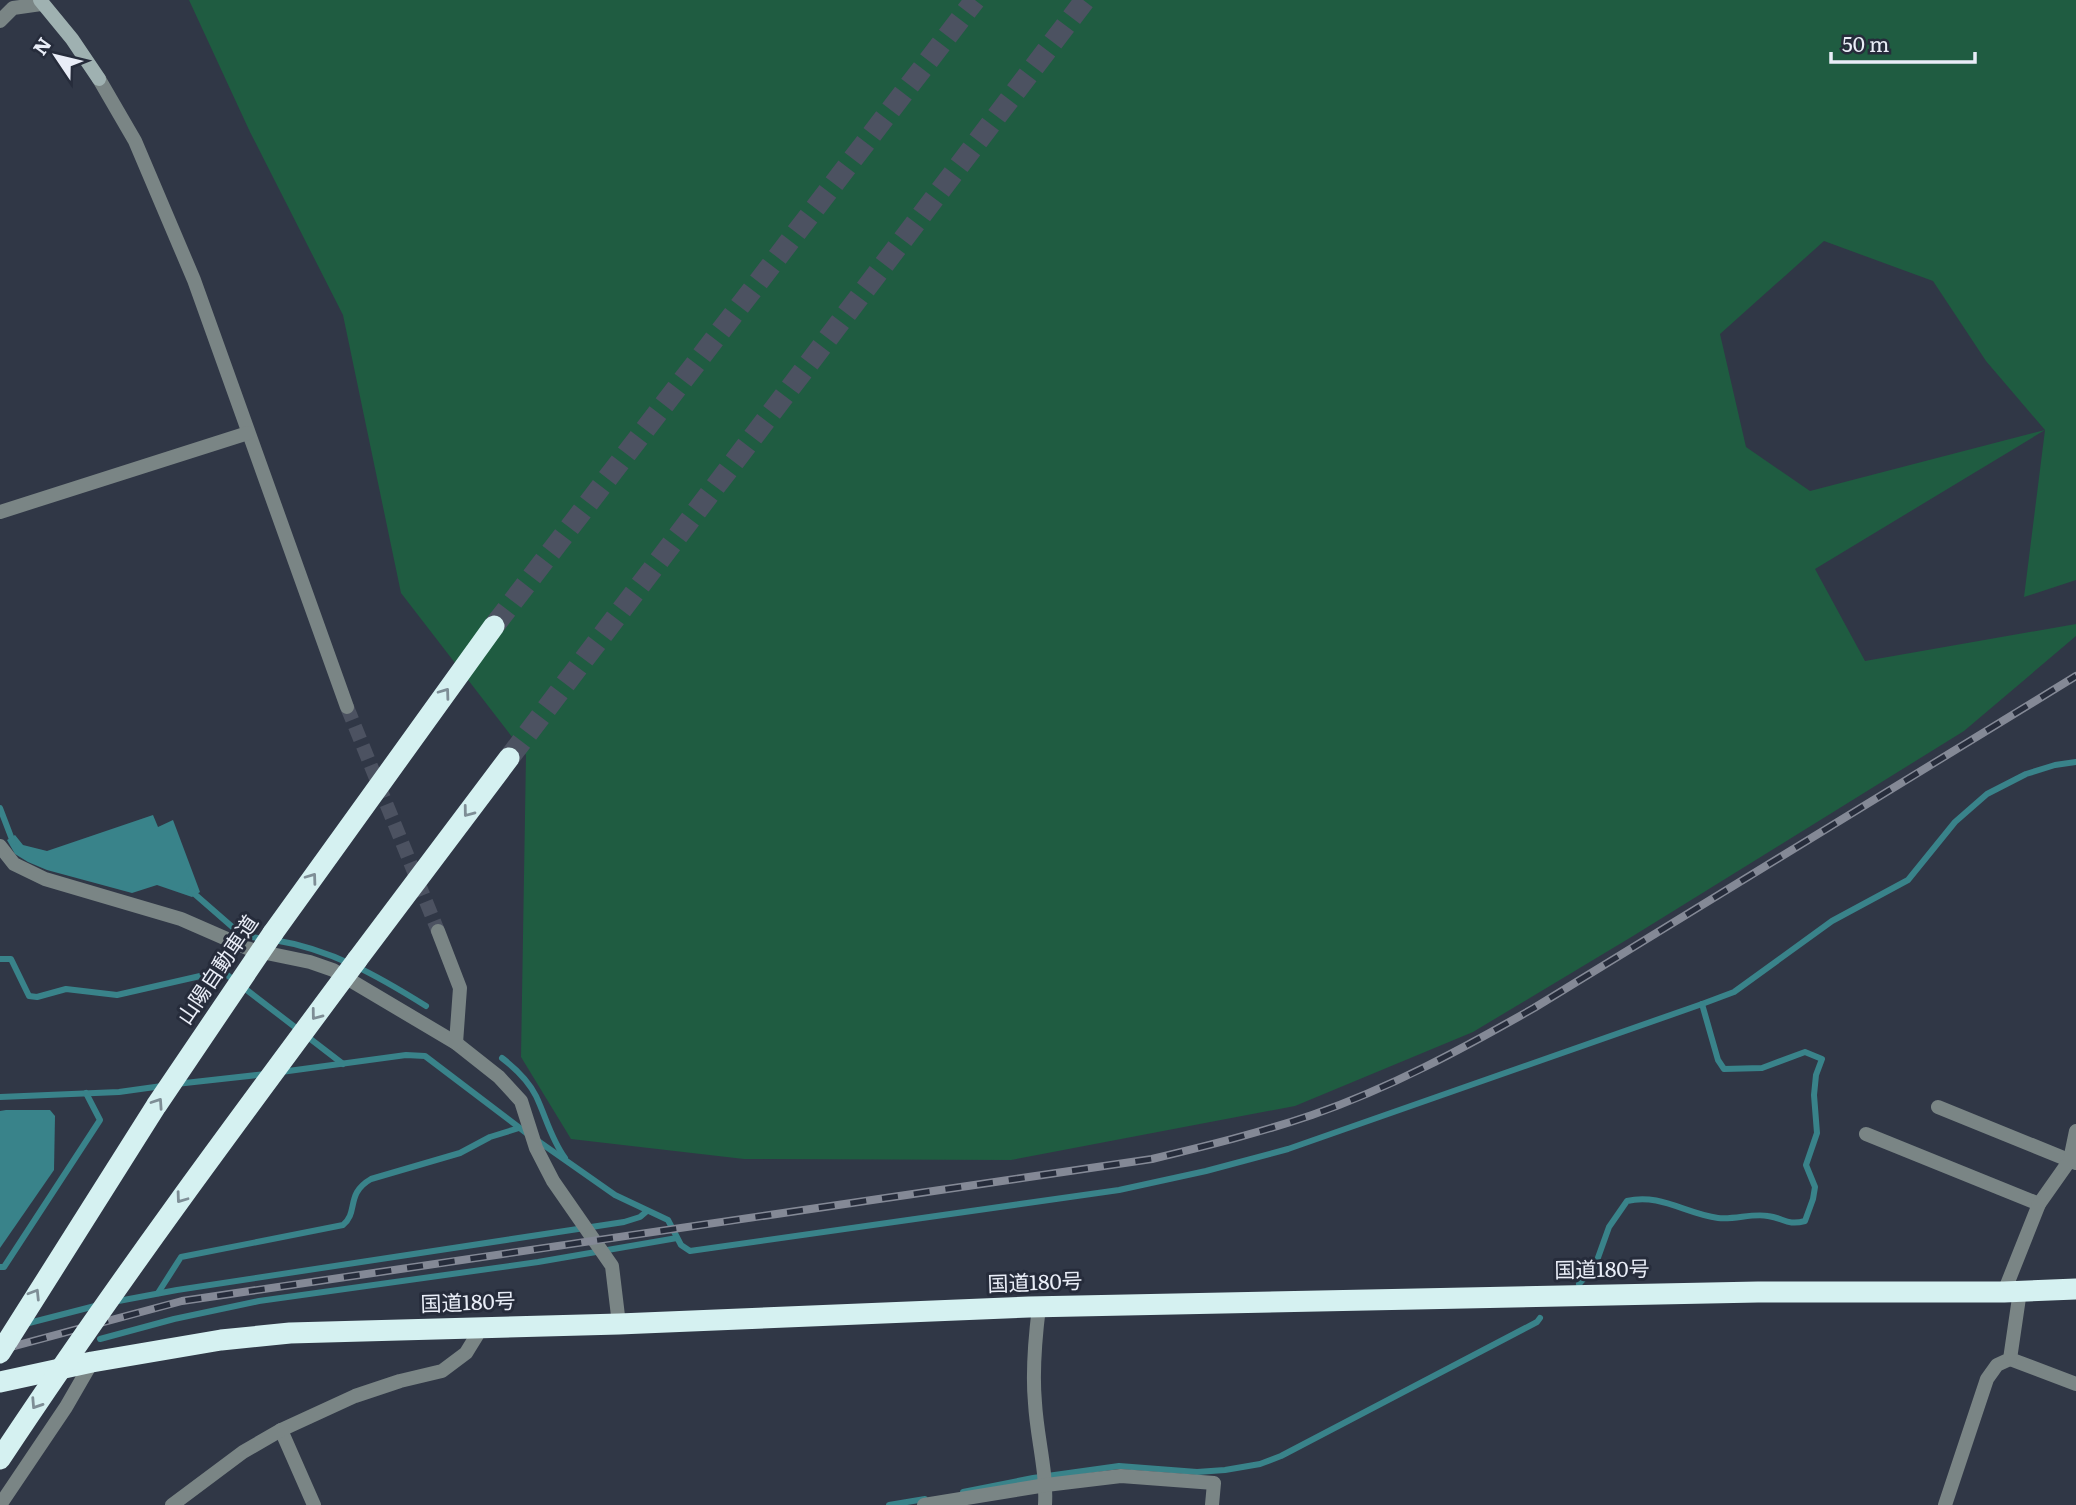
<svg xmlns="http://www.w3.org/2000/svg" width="2076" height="1505" viewBox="0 0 2076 1505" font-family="Literata,'Noto Sans JP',serif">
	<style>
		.green { fill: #1f5c41; fill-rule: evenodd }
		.water { fill: #39838a }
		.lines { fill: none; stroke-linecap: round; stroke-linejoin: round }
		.stream { stroke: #39838a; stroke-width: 6 }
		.street-tunnel { stroke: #4c5261; stroke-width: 14; stroke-dasharray: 14 7; stroke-linecap: butt }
		.highway-tunnel { stroke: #4c5261; stroke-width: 21; stroke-dasharray: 21 10; stroke-linecap: butt }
		.street { stroke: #7a8585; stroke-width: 14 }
		.secondary { stroke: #9fb1b1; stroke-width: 14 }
		.highway { stroke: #d5f1f1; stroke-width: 21 }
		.rail-casing { stroke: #848996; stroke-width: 8 }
		.rail { stroke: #262c3b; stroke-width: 5; stroke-dasharray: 16; stroke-linecap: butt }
		.highway-bridge { stroke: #d5f1f1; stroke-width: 21 }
		.oneway { stroke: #7e8e96 }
		.labels { text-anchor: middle; stroke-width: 6; stroke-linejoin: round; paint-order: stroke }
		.street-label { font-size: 21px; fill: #e9edf7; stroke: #262c3b }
	</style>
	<rect width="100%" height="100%" fill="#303746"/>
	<path class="green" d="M189,0h1887v580l-52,17 21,-167 -230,139 50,92 211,-37v12l-112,95 -331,205 -160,96 -178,74 -284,54 -267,-1 -173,-20 -50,-82 5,-302 -125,-162 -58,-278 -93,-183zM1824,241l109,40 53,80 59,69 -235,61 -64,-44 -26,-113z"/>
	<g class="water">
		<polygon points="153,815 158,827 173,820 200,892 192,897 157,885 132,893 47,870 28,862 15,854 7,840 15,835 23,845 47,851"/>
		<polygon points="6,1110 50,1110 55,1116 54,1170 0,1248 0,1111"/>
	</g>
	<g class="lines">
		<g class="stream">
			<polyline points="0,808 13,842"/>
			<polyline points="190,890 237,931 247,936 263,939"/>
			<path d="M274,940c57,9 104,36 152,66"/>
			<polyline points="0,959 11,959 29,996 37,997 66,989 117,995 222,971 343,1064"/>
			<path d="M502,1058c13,10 26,22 34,38 10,21 15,43 29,62"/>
			<polyline points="281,1072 406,1055 425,1056 529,1135"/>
			<polyline points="176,1084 266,1074"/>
			<polyline points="0,1097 119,1092 162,1086"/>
			<polyline points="538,1141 615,1195 668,1220 681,1245 690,1251 1119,1190 1206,1171 1288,1149 1702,1004 1734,992 1832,921 1908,880 1955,822 1987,794 2026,774 2055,765 2076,762"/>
			<polyline points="0,1267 4,1267 100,1120 86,1093"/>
			<path d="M1579,1284l16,-18 14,-39 18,-26c33,-8 59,13 91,17 17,2 34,-5 50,-2 16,2 19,10 37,5l8,-22 2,-12 -9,-22 11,-32 -3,-38 2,-20 6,-16 -17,-7 -43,16 -38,1 -6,-9 -16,-56"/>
			<path d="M158,1293l23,-36 162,-32c16,-13 2,-31 28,-46l89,-26 30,-16 29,-9"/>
			<polyline points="113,1302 177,1290 624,1222 640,1217 647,1211"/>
			<polyline points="25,1324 99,1305"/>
			<polyline points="100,1339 174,1319 259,1301 538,1262 677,1238"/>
			<polyline points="963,1492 1033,1478 1119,1466 1197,1472 1225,1470 1260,1464 1281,1456 1537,1322 1540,1318"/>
			<polyline points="889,1505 925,1499"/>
		</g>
		<polyline class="street-tunnel" points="347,707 438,931"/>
		<g class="highway-tunnel">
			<polyline points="494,626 975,0"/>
			<polyline points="509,758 1085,0"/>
		</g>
		<g class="street">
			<polyline points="0,21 13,8 41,4"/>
			<polyline points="99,79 135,141 194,280 347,707"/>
			<polyline points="0,512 248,433"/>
			<polyline points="0,846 14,864 45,879 181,919 252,950 310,962 333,970 456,1043 499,1077 521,1101 536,1148 553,1181 612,1266 619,1324"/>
			<polyline points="438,931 460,988 456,1043"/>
			<polyline points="1938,1107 2076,1163"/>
			<polyline points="1866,1134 2039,1204"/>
			<polyline points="2004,1292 2039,1204 2070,1160 2076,1131"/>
			<path d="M1039,1307c-4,32 -7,64 -4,96 2,35 12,68 10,102"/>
			<polyline points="2010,1359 2076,1384"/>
			<polyline points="281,1430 314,1505"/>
			<polyline points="0,1505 66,1407 92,1362"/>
			<polyline points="172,1505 243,1452 281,1430 355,1396 400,1381 442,1371 466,1353 482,1327"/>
			<polyline points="924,1505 1046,1485 1121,1476 1214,1483 1212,1505"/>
			<polyline points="1945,1505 1987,1379 1997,1365 2010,1359 2020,1291"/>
		</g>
		<polyline class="secondary" points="40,0 72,39 99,79"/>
		<g class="highway">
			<polyline points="273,933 494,626"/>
			<polyline points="357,960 509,758"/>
			<polyline points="0,1382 92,1362 221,1340 290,1333 619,1324 1029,1307 1758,1292 2004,1292 2076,1289"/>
		</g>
		<g class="rail-casing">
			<path id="rail" d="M0,1350l182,-49 970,-142c54,-13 107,-26 160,-44 78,-27 150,-66 222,-107l542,-332"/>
		</g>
		<use href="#rail" class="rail"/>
		<g class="highway-bridge">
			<polyline points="0,1353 156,1106 273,933"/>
			<path d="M0,1459c113,-171 235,-335 357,-499"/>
		</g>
	</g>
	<defs><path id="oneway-chevron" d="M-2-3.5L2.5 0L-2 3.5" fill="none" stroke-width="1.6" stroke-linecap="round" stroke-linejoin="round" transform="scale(1.75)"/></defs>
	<g class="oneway">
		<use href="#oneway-chevron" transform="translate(445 693) rotate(-54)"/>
		<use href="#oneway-chevron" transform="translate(468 812) rotate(127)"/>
		<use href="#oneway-chevron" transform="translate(312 878) rotate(-54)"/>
		<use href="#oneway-chevron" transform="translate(316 1015) rotate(127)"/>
		<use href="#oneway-chevron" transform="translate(158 1103) rotate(-56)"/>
		<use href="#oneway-chevron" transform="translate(181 1198) rotate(126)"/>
		<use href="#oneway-chevron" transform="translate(35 1294) rotate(-58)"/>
		<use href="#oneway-chevron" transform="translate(36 1404) rotate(123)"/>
	</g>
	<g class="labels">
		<g class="street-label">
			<text transform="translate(218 970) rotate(-56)" y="7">山陽自動車道</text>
			<text transform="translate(1602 1270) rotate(-1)" y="7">国道180号</text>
			<text transform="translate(1035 1283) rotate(-2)" y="7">国道180号</text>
			<text transform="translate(468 1303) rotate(-2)" y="7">国道180号</text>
		</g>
	</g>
	<g transform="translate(56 56) rotate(305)" stroke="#262c3b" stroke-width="5" paint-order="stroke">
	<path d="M0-5L12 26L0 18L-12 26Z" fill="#e9edf7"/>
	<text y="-10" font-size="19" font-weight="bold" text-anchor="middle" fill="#e9edf7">N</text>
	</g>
	<path d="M1831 52v10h144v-10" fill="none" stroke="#e9edf7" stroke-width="3.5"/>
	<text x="1842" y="52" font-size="21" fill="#e9edf7" stroke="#262c3b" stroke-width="5" paint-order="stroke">50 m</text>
</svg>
